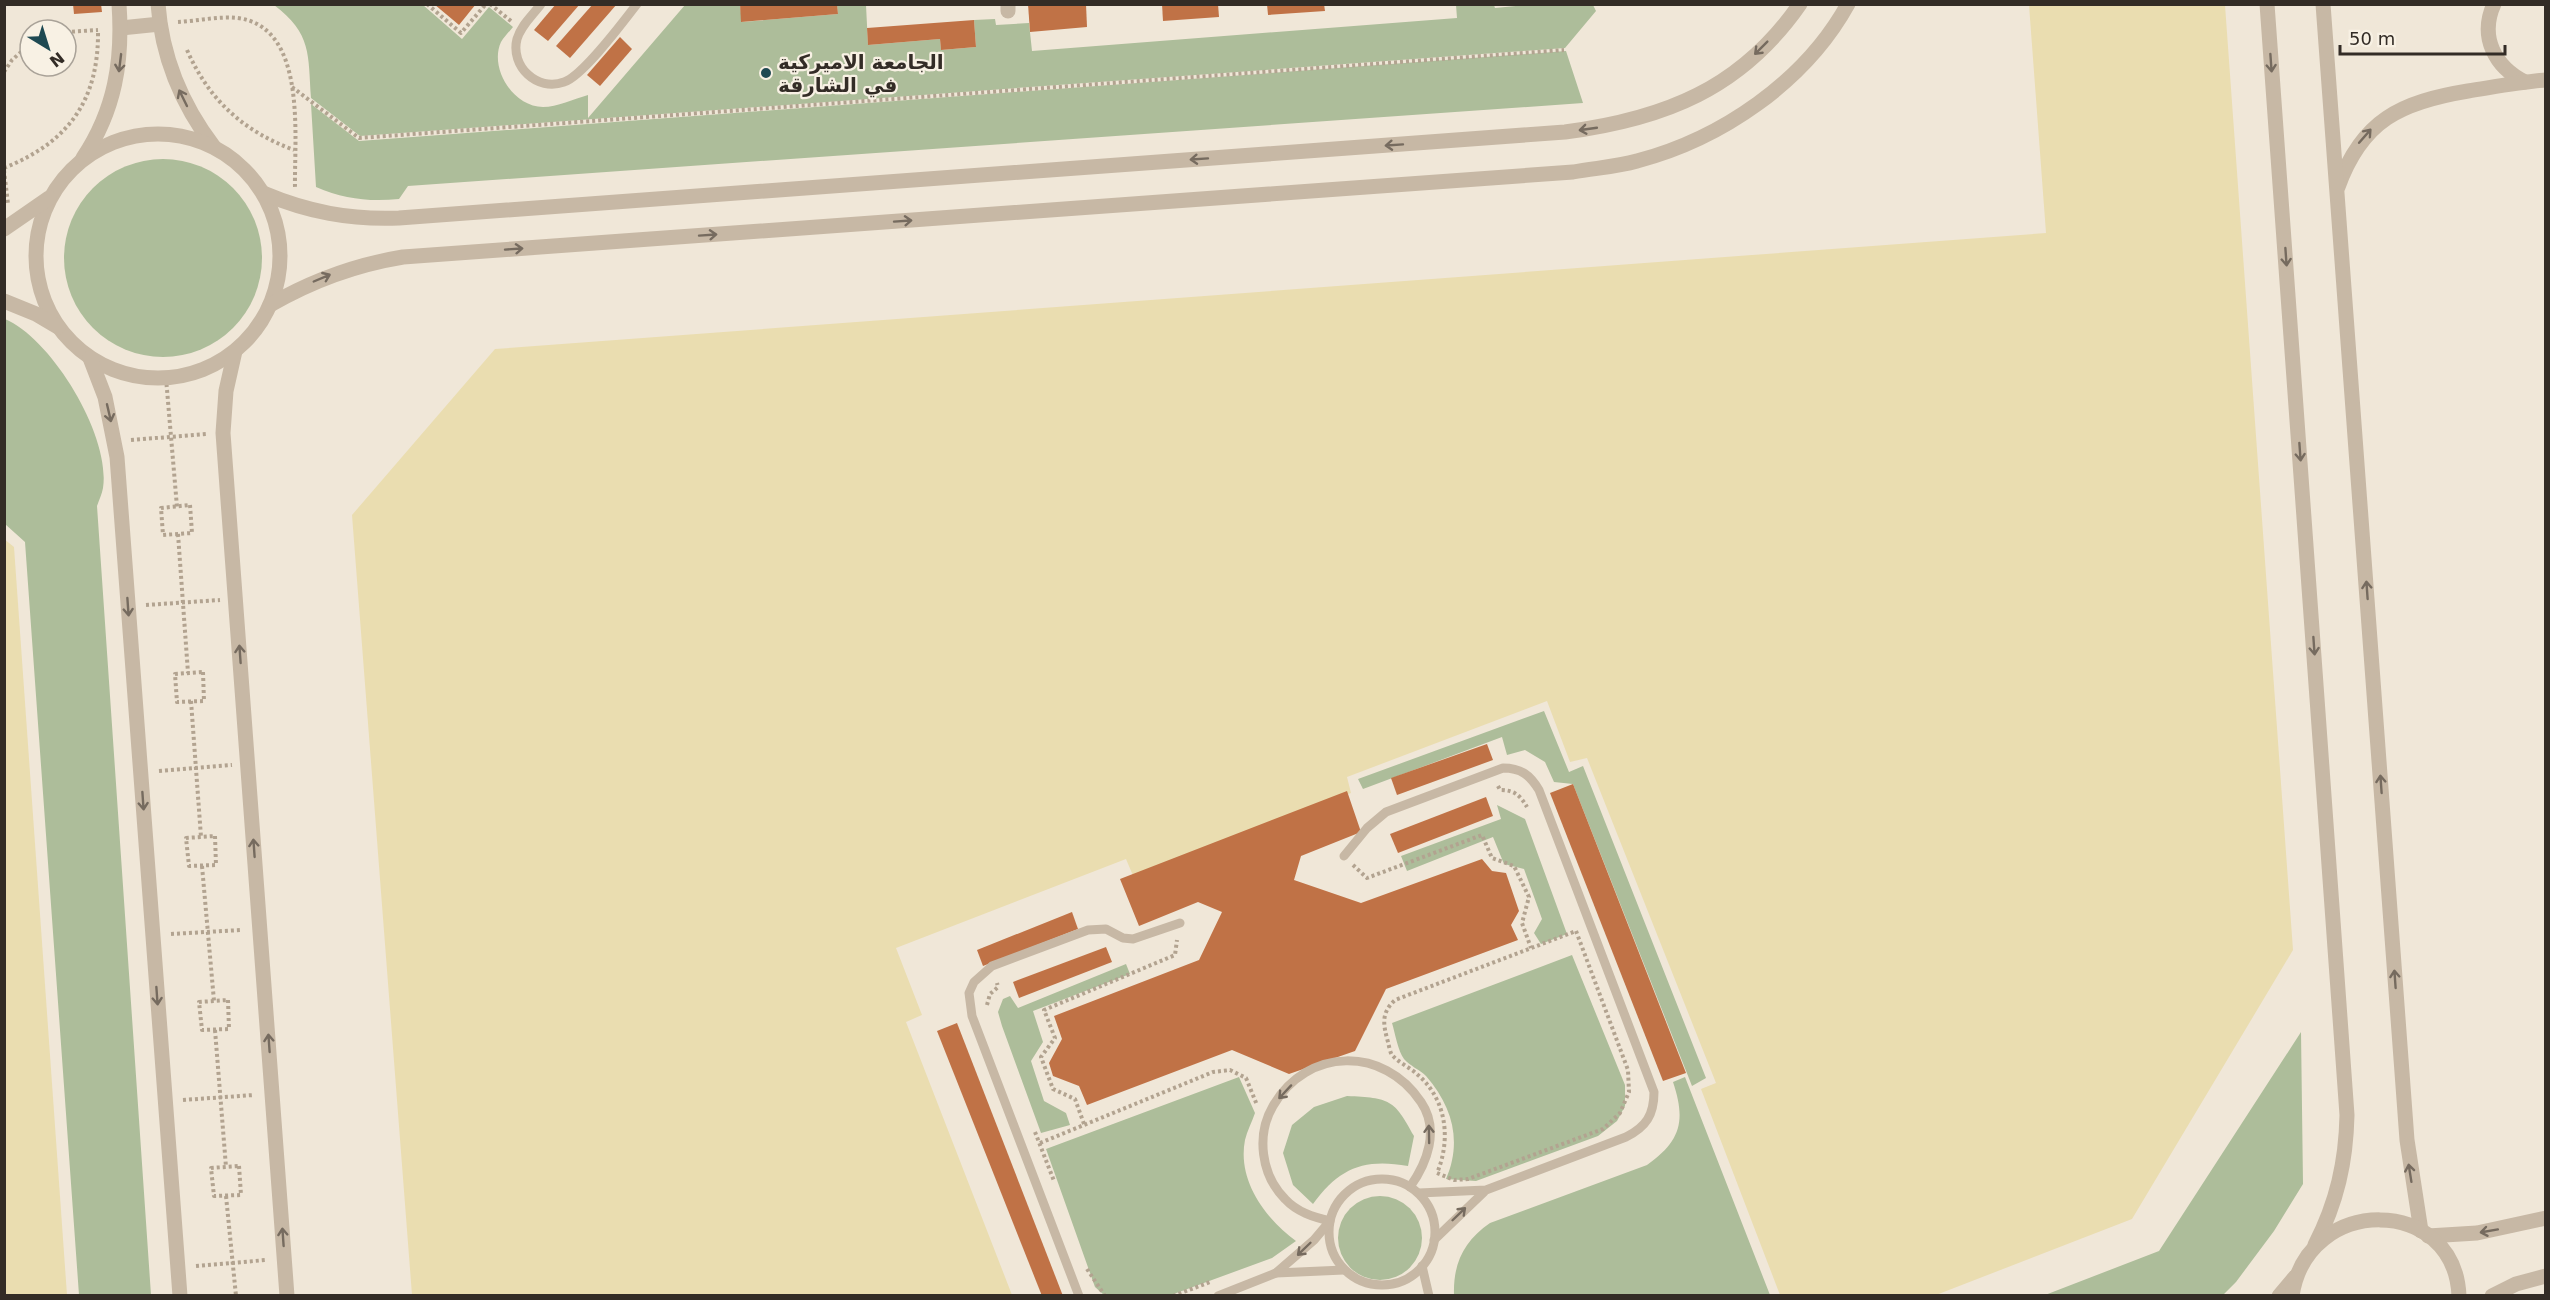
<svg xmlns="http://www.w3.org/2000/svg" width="2550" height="1300" viewBox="0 0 2550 1300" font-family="'DejaVu Sans','Noto Sans Arabic',sans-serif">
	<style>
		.green { fill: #adbd9a }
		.sand { fill: #eaddb0 }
		.building { fill: #c07246 }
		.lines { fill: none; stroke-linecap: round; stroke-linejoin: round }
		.path { stroke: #b2a390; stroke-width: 4; stroke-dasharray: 3 3; stroke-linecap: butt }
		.service { stroke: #c7b8a5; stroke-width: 9 }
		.minor { stroke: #c7b8a5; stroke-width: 15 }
		.tertiary { stroke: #c7b8a5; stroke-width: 15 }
		.oneway { stroke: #766b5f }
		.poi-dot { fill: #1e4952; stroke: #f8f1e4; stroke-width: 2 }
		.labels { text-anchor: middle; stroke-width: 4.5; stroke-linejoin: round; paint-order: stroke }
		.poi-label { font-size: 20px; font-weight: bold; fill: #332c26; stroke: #f8f1e4; text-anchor: start }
	</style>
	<rect width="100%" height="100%" fill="#f0e7d8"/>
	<g class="green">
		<path d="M1536,4l57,1 3,6 -31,37 -1205,88 -49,-38c-3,-44 1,-64 -37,-93h149l39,34 27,-32 24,20c-4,5 -9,10 -12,15 -12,26 12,65 42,65 14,0 31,-8 45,-12v23l97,-113h55l2,17 96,-8 -1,-9h29l2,40 72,-6 1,11 35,-3 -2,-27 21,-1 1,6 33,-2 3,28 425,-33 -1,-13h38l1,3z"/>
		<path d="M1566,51l17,52 -1175,83 -9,13c-30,3 -55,0 -83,-12l-5,-83 48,37z"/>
		<circle cx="163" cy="258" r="99"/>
		<path d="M5,319c47,20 106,117 98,169 -1,6 -4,12 -6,18l54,789h-72l-54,-753 -20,-18z"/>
		<polygon points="1544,711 1569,772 1583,766 1706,1078 1692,1086 1573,784 1554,782 1545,762 1525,750 1507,755 1502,737 1363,789 1358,779"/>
		<polygon points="1497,805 1525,819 1567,934 1541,944 1534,933 1542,919 1524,869 1504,864 1493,837 1407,871 1401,856 1501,819"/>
		<path d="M1572,955l53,130v21l-8,15 -19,15 -122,45 -30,-2c16,-37 7,-72 -20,-103 -6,-6 -16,-10 -22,-17 -6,-8 -9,-26 -12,-36z"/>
		<polygon points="1126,964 1130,974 1033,1011 1043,1042 1031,1061 1044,1101 1066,1113 1070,1125 1041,1133 1002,1026 998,1012 1003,999 1010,996 1018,1008"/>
		<polygon points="2301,1032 2303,1184 2274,1231 2236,1282 2223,1295 2045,1295 2159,1251"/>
		<path d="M1239,1077l16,36c-3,9 -8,18 -10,27 -8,41 21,79 51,101l-24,17 -101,37h-67l-9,-8 -49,-138z"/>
		<path d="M1685,1077l85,218h-316c-1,-32 10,-54 36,-72l157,-58c34,-24 39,-44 26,-83z"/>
		<path d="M1347,1096c43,2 47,3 67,40l-6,30c-44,-8 -69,2 -95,38l-20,-19 -10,-32 9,-28 22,-18z"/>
		<circle cx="1380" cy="1238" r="42"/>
	</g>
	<g class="sand">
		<polygon points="2029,5 2225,5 2293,950 2132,1219 1936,1295 1780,1295 1701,1089 1716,1083 1587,758 1570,762 1547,701 1347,777 1351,793 1134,878 1126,859 896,948 922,1015 906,1022 1012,1295 412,1295 352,515 495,349 2046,233"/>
		<polygon points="4,539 14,547 67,1295 5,1295"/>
	</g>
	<g class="building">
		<polygon points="73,4 101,4 102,12 74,14"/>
		<polygon points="434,4 476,4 459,25"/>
		<polygon points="556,4 580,4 548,41 534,30"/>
		<polygon points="593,4 617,4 570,58 556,46"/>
		<polygon points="740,4 837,4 838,14 741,22"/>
		<polygon points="1028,4 1086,4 1087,27 1030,32"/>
		<polygon points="1162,4 1218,4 1219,17 1163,21"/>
		<polygon points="1267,4 1324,4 1325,11 1268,15"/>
		<polygon points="974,20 976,47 941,50 940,39 868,45 867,28"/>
		<polygon points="620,37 632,49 600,86 587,75"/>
		<polygon points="1487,744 1493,760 1397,795 1391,778"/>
		<polygon points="1573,784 1686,1073 1663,1081 1550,793"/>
		<polygon points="1347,791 1361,832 1301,856 1294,880 1361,903 1482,859 1492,871 1506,873 1519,911 1511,925 1518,940 1386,989 1355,1051 1289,1074 1232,1050 1087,1105 1079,1086 1053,1076 1049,1063 1062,1039 1054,1016 1199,960 1222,912 1198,902 1139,926 1120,879"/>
		<polygon points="1486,797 1493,816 1398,853 1390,834"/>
		<polygon points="1072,912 1078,929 983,966 977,950"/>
		<polygon points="1106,947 1112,962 1019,998 1013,982"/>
		<polygon points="957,1023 1063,1296 1042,1296 937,1031"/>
	</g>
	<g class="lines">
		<g class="path">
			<polyline points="427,4 461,33 486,4"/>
			<polyline points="490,4 511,21"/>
			<path d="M178,22c19,-1 41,-6 59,-4 71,8 57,120 58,170"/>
			<polyline points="66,32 98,30"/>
			<path d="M187,50c22,50 56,81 107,100"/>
			<polyline points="4,72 12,60 30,44"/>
			<polyline points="292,87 359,138 1564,50"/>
			<path d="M4,168c65,-26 95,-68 94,-138"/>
			<polyline points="4,170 8,204"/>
			<polyline points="166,378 177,507"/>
			<polyline points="131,440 207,434"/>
			<polygon points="190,505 192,533 163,535 161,508"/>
			<polyline points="178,534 188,673"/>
			<polyline points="146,605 220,600"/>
			<polygon points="203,672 204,701 177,702 175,674"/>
			<polyline points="191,701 201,837"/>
			<polyline points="159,771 232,765"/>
			<path d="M1498,786l2,4c14,0 20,5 27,17"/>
			<polygon points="215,836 216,865 189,866 186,838"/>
			<polyline points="1353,865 1367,878 1482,835 1492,858 1514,866 1529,897 1522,923 1531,948"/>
			<polyline points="202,866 214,1001"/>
			<path d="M1576,931l52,139 1,22 -9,21 -17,16 -135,50 -14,1 -17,-7c14,-33 10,-73 -19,-98 -7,-7 -19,-12 -26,-20 -2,-3 -3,-9 -4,-13 -5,-18 -7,-29 7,-42z"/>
			<polyline points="171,934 241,930"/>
			<polygon points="228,1000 229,1029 202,1030 199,1002"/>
			<polyline points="987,1005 990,994 998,987 997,983"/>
			<polyline points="215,1030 226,1167"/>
			<polyline points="183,1100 254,1095"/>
			<polyline points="1084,1124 1075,1099 1053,1089 1041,1057 1055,1038 1044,1010 1175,955 1177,940"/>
			<polyline points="1035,1132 1054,1181"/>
			<polyline points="1040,1143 1213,1072 1230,1070 1246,1078 1257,1105"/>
			<polygon points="239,1166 241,1195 214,1196 211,1168"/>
			<polyline points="226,1196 236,1296"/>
			<polyline points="196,1266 266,1260"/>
			<polyline points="1087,1269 1105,1296"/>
			<polyline points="1173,1296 1210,1282"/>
		</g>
		<g class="service">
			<path d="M541,4c-8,11 -20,21 -24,35 -7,27 20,53 47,43 19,-6 59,-60 73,-78"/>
			<path d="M1344,856l23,-28 19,-16 117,-44c18,0 27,7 36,22l115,302c0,23 -8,35 -28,45l-140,53 -67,3"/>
			<circle cx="1382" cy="1232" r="53"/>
			<polyline points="1434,1240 1484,1192"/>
			<polyline points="1422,1266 1429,1296"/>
			<path d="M1276,1273l38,-33 16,-19c-17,-4 -33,-9 -45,-22 -24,-24 -29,-64 -12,-93 34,-59 111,-60 148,-4 19,28 6,61 -11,85"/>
			<polyline points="1079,1296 972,1016 969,993 974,982 992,966 1088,930 1106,929 1123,938 1133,939 1180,923"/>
			<polyline points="1218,1296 1276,1273 1344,1270"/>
		</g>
		<g class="minor">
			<polyline points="1008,4 1008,11"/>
			<path d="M2494,4c-15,33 1,63 31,78"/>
			<path d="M2338,187c24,-67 63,-85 130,-96 26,-4 52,-9 78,-11"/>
			<polyline points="2428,1236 2477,1233 2546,1218"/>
			<polyline points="2492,1296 2516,1284 2546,1276"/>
		</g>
		<g class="tertiary">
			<path d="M158,4c4,54 24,101 56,143"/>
			<path d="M2267,4l80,1111c-1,47 -10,87 -32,130"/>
			<polyline points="2323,4 2407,1140 2421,1231"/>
			<polyline points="121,28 160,24"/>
			<circle cx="158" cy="256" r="122"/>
			<path d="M83,158c32,-48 40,-97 36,-154"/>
			<path d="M263,193c45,19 87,27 136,25l1166,-86c99,-13 176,-43 235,-128"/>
			<polyline points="4,229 49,198"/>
			<polyline points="4,301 36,314 58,327"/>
			<path d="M270,305c43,-25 84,-40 133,-48l1170,-85c21,-4 43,-5 64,-11 84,-22 168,-79 211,-157"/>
			<polyline points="235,351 226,391 223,433 287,1296"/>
			<polyline points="90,358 105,397 117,457 180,1296"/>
			<polyline points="2279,1296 2295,1277"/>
			<path d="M2292,1296c15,-102 163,-101 167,0"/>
		</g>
	</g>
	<defs><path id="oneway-shaft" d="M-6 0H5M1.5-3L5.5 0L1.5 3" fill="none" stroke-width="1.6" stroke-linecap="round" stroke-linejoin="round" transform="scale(1.5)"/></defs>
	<g class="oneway">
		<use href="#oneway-shaft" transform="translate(1761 48) rotate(135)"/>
		<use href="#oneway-shaft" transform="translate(120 63) rotate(97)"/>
		<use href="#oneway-shaft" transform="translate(2271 63) rotate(86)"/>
		<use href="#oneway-shaft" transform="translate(183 98) rotate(-116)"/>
		<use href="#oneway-shaft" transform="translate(1588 129) rotate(172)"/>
		<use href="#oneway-shaft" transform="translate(2365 136) rotate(-49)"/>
		<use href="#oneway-shaft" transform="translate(1394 145) rotate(176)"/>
		<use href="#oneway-shaft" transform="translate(1199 159) rotate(176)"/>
		<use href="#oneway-shaft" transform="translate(903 221) rotate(-4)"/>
		<use href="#oneway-shaft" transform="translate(708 235) rotate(-4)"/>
		<use href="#oneway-shaft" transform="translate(514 249) rotate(-4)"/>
		<use href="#oneway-shaft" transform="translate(2286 257) rotate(86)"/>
		<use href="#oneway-shaft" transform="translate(322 278) rotate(-23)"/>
		<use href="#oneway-shaft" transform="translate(109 413) rotate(77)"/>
		<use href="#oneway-shaft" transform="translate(2300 452) rotate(86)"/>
		<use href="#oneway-shaft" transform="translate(2367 590) rotate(-94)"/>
		<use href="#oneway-shaft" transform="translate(128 607) rotate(86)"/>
		<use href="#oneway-shaft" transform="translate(2314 646) rotate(86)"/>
		<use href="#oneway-shaft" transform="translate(240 654) rotate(-94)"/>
		<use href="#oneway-shaft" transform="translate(2381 784) rotate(-94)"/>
		<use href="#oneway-shaft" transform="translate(143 801) rotate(86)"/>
		<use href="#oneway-shaft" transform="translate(254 848) rotate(-94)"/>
		<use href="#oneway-shaft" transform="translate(2395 979) rotate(-94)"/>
		<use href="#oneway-shaft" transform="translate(157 996) rotate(86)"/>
		<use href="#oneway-shaft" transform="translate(269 1043) rotate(-94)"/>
		<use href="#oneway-shaft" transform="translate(1285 1092) rotate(133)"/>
		<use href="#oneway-shaft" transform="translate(1429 1134) rotate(-91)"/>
		<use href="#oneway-shaft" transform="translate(2410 1173) rotate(-99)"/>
		<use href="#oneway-shaft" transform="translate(1459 1214) rotate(-44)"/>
		<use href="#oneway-shaft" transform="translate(2489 1231) rotate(170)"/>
		<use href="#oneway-shaft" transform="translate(283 1237) rotate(-94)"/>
		<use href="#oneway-shaft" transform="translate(1304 1249) rotate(136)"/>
	</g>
	<circle class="poi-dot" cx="766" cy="73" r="6"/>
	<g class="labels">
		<g class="poi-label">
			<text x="778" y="69">الجامعة الاميركية<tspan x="778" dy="23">في الشارقة</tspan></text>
		</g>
	</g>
	<rect width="2550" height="1300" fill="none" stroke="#332c26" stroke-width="12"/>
	<g transform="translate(48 48) rotate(142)"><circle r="28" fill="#f8f1e4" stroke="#a9a298" stroke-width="1.5"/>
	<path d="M0-4.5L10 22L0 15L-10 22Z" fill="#1e4952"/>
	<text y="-9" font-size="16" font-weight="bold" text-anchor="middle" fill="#332c26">N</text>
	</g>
	<path d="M2340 45v9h165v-9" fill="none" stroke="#332c26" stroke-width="3"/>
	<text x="2349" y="45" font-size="18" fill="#332c26" stroke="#f8f1e4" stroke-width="4.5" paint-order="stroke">50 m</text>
</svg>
